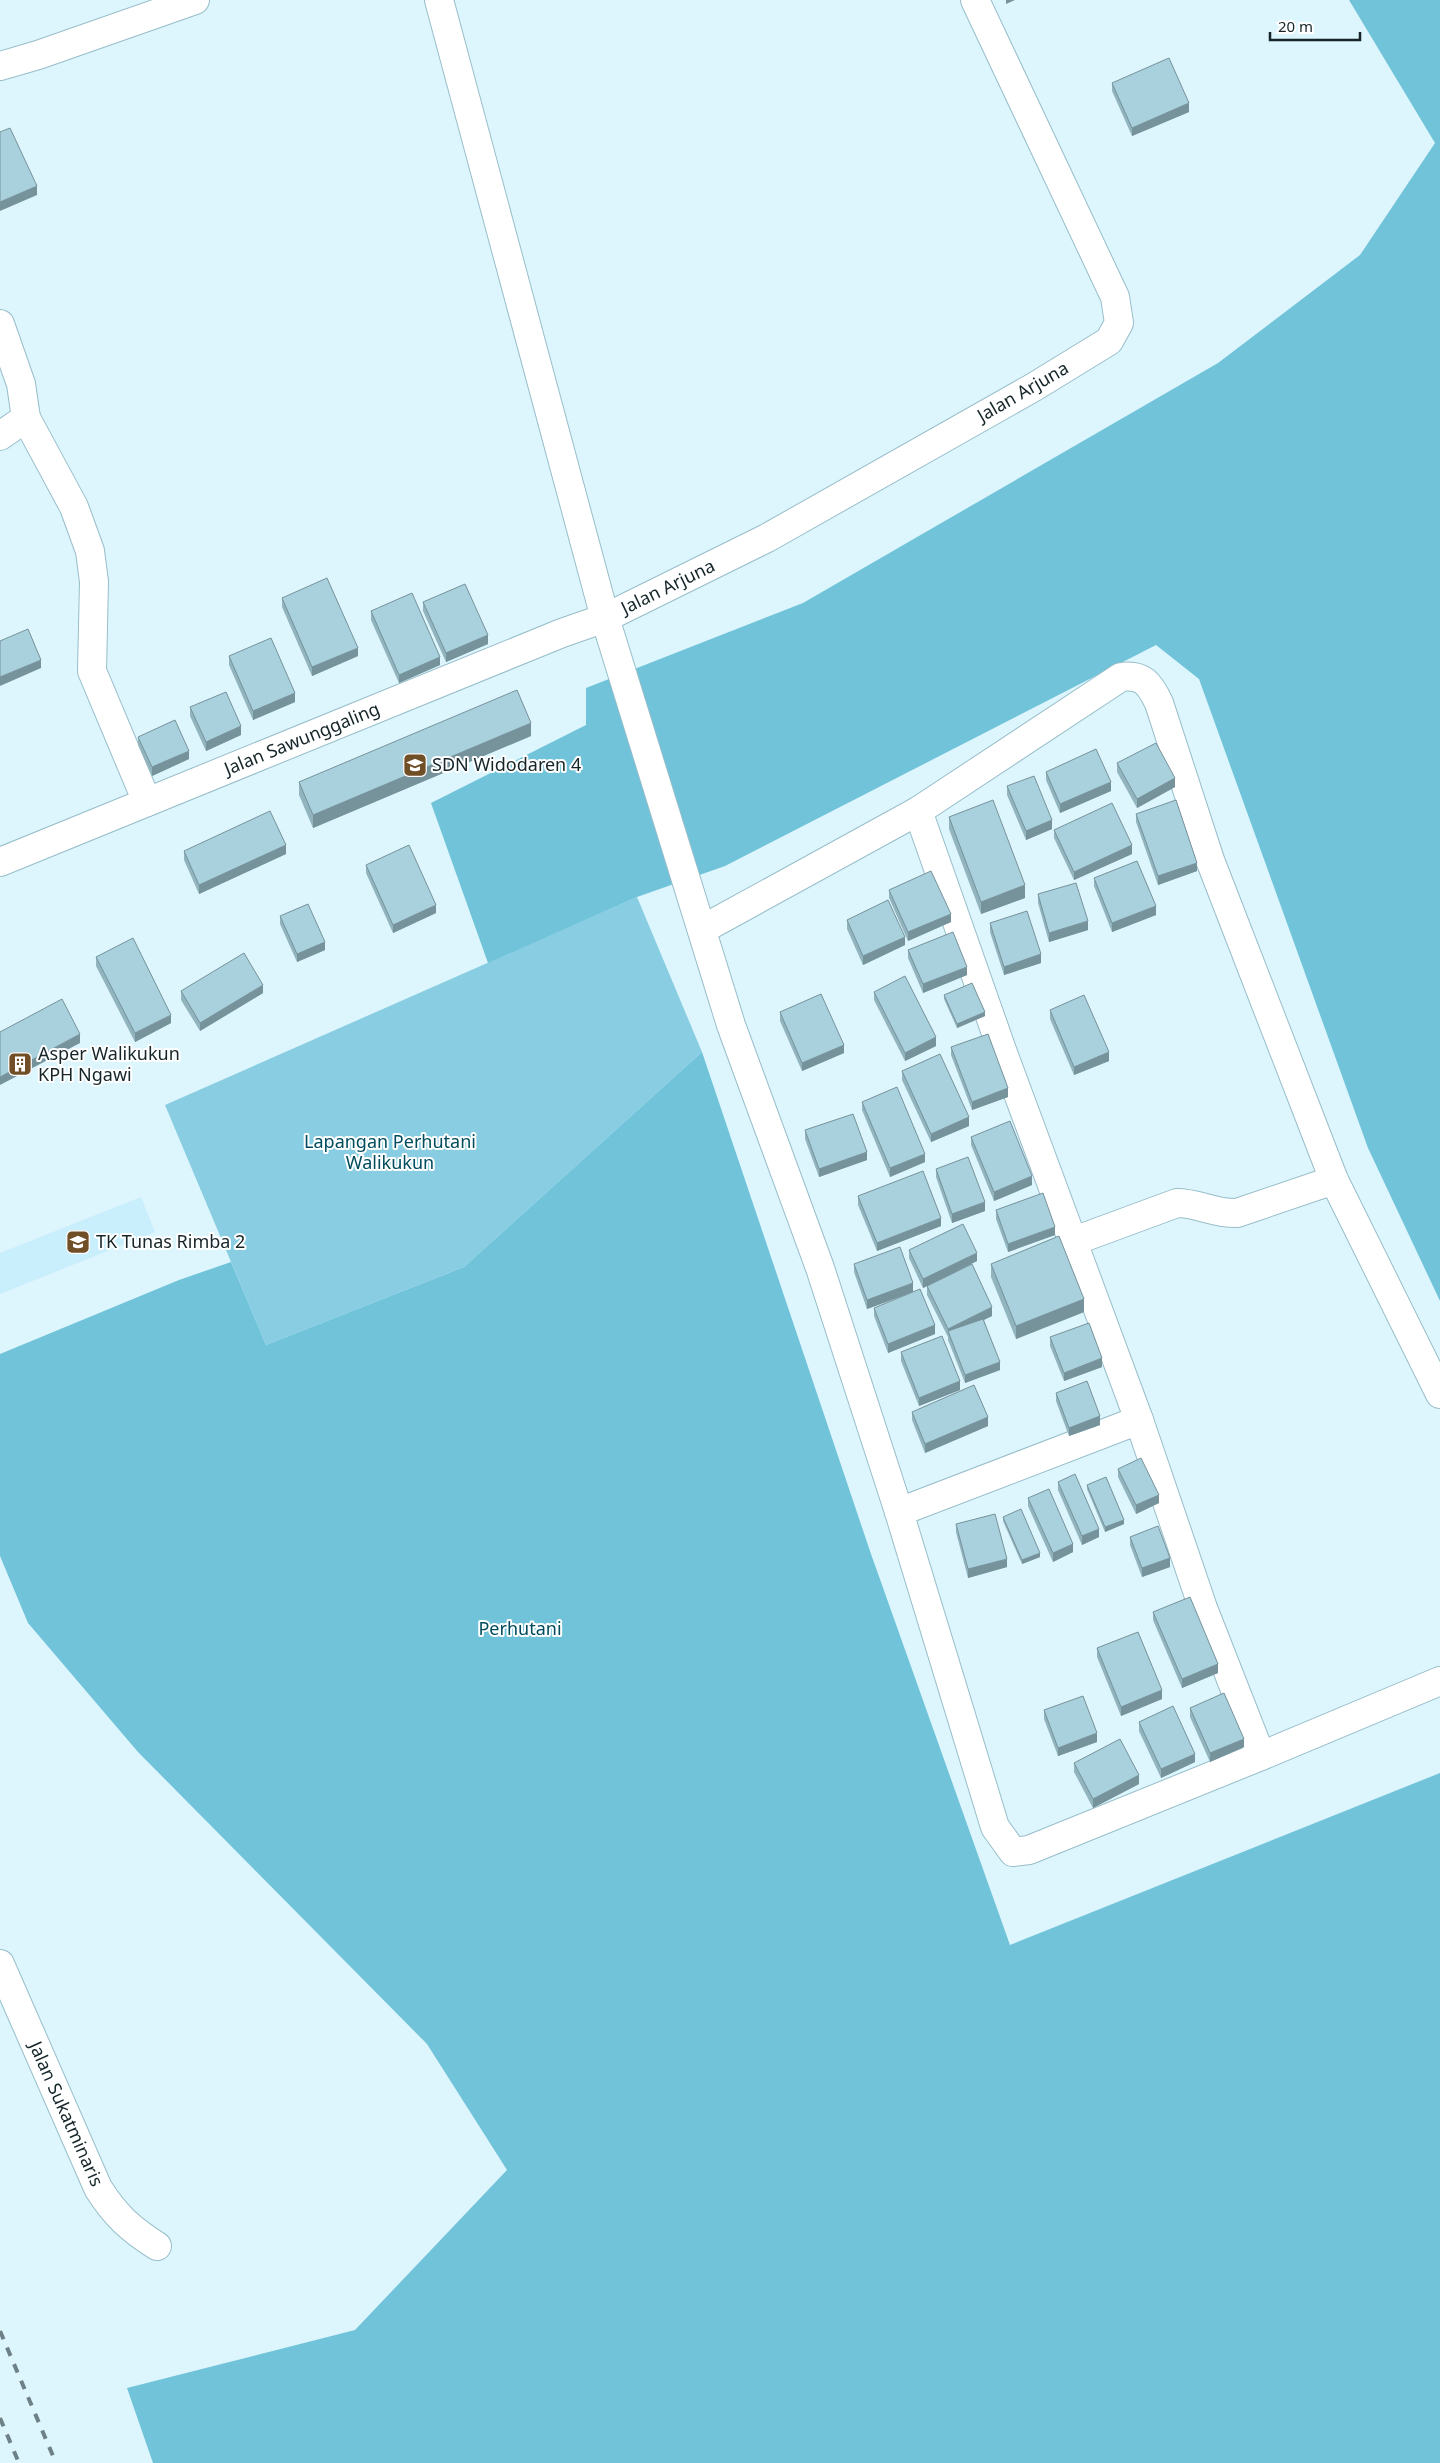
<svg xmlns="http://www.w3.org/2000/svg" width="1440" height="2463" viewBox="0 0 1440 2463" font-family="'Noto Sans',sans-serif">
	<style>
		.built { fill: #c8effb }
		.green { fill: #88cde1 }
		.forest { fill: #71c3da }
		.lines { fill: none; stroke-linecap: round; stroke-linejoin: round }
		.minor-casing { stroke: #97beca; stroke-width: 30 }
		.minor { stroke: #fff; stroke-width: 28 }
		.rail { stroke: #6d8186; stroke-width: 4; stroke-dasharray: 9 9; stroke-linecap: butt }
		.wall { fill: #91b4be }
		.shaded-wall { fill: #76929b }
		.building { fill: #a9d1dd; stroke: #76929b }
		.labels { text-anchor: middle; stroke-width: 4; stroke-linejoin: round; paint-order: stroke }
		.street-label { font-size: 18px; fill: #152529; stroke: #fff }
		.poi-label { font-size: 18px; fill: #152529; stroke: #fff; text-anchor: start }
		.park-label { font-size: 18px; fill: #004c5d; stroke: #fff }
	</style>
	<rect width="100%" height="100%" fill="#ddf5fc"/>
	<polygon class="built" points="141,1197 155,1232 0,1294 0,1253"/>
	<polygon class="green" points="637,897 702,1052 464,1267 266,1345 165,1105"/>
	<g class="forest">
		<polygon points="1349,0 1440,0 1440,1301 1368,1148 1199,679 1156,645 725,866 637,897 488,963 431,803 586,725 586,688 803,603 1218,363 1360,255 1435,143"/>
		<polygon points="702,1052 871,1554 1010,1945 1440,1773 1440,2463 153,2463 127,2388 355,2330 507,2170 427,2044 138,1752 28,1623 0,1556 0,1354 179,1280 231,1262 266,1345 464,1267"/>
	</g>
	<g class="lines">
		<g class="minor-casing">
			<g id="minor">
				<polyline points="439,0 605,618 731,1025 820,1268 899,1512 995,1827 1013,1852 1029,1850 1261,1756 1440,1681"/>
				<polyline points="0,66 38,55 195,0"/>
				<polyline points="0,324 21,384 26,418 0,436"/>
				<polyline points="26,418 74,507 90,551 94,582 92,671 147,802"/>
				<polyline points="918,811 1003,1053 1139,1420 1203,1608 1261,1756"/>
				<polyline points="0,862 562,633 605,618 767,538 1034,387 1109,341 1119,323 1115,297 975,0"/>
				<path d="M703,929l215,-118 203,-134c22,-3 29,7 38,26l51,157 124,320 106,214"/>
				<path d="M1074,1241l103,-38c21,0 38,11 60,10l97,-33"/>
				<polyline points="899,1512 1139,1420"/>
				<path d="M0,1964l98,224c17,27 32,41 59,58"/>
			</g>
		</g>
		<use href="#minor" class="minor"/>
		<g class="rail">
			<polyline points="0,2331 56,2463"/>
			<polyline points="0,2418 19,2463"/>
		</g>
	</g>
	<g class="wall">
		<polygon points="1112,83 1189,112 1132,136 1112,91"/>
		<polygon points="282,598 358,656 312,676 282,607"/>
		<polygon points="423,602 488,644 446,662 423,611"/>
		<polygon points="371,611 440,665 399,683 371,620"/>
		<polygon points="229,656 295,702 253,720 229,665"/>
		<polygon points="190,707 241,735 206,751 190,716"/>
		<polygon points="531,736 313,828 299,795 299,782"/>
		<polygon points="138,737 189,759 152,776 138,745"/>
		<polygon points="1117,763 1175,787 1137,808 1117,772"/>
		<polygon points="1046,772 1111,791 1060,813 1046,780"/>
		<polygon points="1007,786 1052,829 1026,840 1007,795"/>
		<polygon points="1136,814 1197,871 1158,885 1136,822"/>
		<polygon points="949,817 1025,898 981,914 949,829"/>
		<polygon points="1054,830 1132,854 1074,880 1054,838"/>
		<polygon points="184,851 286,854 199,894 184,860"/>
		<polygon points="366,865 436,913 393,933 366,873"/>
		<polygon points="1094,878 1156,915 1112,932 1094,886"/>
		<polygon points="889,890 951,922 908,941 889,898"/>
		<polygon points="1038,894 1088,930 1049,942 1038,903"/>
		<polygon points="280,916 325,950 297,962 280,924"/>
		<polygon points="847,920 905,945 863,965 847,929"/>
		<polygon points="990,923 1041,963 1004,975 990,932"/>
		<polygon points="908,950 967,975 923,993 908,958"/>
		<polygon points="96,957 171,1023 135,1042 96,966"/>
		<polygon points="181,991 263,993 200,1031 181,1000"/>
		<polygon points="874,992 936,1046 905,1061 874,1000"/>
		<polygon points="944,995 985,1016 957,1028 944,999"/>
		<polygon points="1050,1010 1109,1061 1074,1075 1050,1019"/>
		<polygon points="780,1012 844,1053 802,1071 780,1021"/>
		<polygon points="951,1047 1008,1097 972,1110 951,1055"/>
		<polygon points="902,1071 969,1126 931,1142 902,1080"/>
		<polygon points="862,1102 925,1162 890,1177 862,1110"/>
		<polygon points="805,1130 867,1160 819,1177 805,1139"/>
		<polygon points="971,1137 1032,1185 994,1201 971,1145"/>
		<polygon points="936,1169 985,1211 952,1223 936,1177"/>
		<polygon points="858,1196 941,1226 877,1251 858,1205"/>
		<polygon points="996,1210 1055,1235 1008,1252 996,1219"/>
		<polygon points="909,1250 977,1261 923,1288 909,1258"/>
		<polygon points="854,1264 913,1292 867,1309 854,1272"/>
		<polygon points="991,1264 1084,1312 1016,1339 991,1277"/>
		<polygon points="927,1286 992,1316 984,1320 1000,1370 965,1383 948,1340 948,1337 927,1295"/>
		<polygon points="874,1308 935,1334 888,1353 874,1316"/>
		<polygon points="1050,1337 1102,1367 1064,1381 1050,1346"/>
		<polygon points="901,1352 960,1390 919,1406 901,1361"/>
		<polygon points="1056,1393 1100,1425 1069,1436 1056,1401"/>
		<polygon points="912,1412 988,1426 925,1453 912,1420"/>
		<polygon points="1118,1469 1159,1503 1136,1514 1118,1477"/>
		<polygon points="1058,1482 1099,1537 1082,1545 1058,1490"/>
		<polygon points="1087,1485 1124,1524 1105,1532 1087,1489"/>
		<polygon points="1028,1498 1073,1552 1053,1562 1028,1506"/>
		<polygon points="1003,1517 1040,1557 1022,1564 1003,1521"/>
		<polygon points="956,1524 1007,1567 968,1578 956,1532"/>
		<polygon points="1130,1537 1170,1567 1142,1577 1130,1545"/>
		<polygon points="1153,1612 1218,1673 1182,1688 1153,1620"/>
		<polygon points="1097,1648 1162,1699 1121,1716 1097,1657"/>
		<polygon points="1190,1708 1244,1747 1210,1762 1190,1717"/>
		<polygon points="1044,1710 1097,1742 1058,1756 1044,1719"/>
		<polygon points="1139,1722 1195,1762 1161,1778 1139,1731"/>
		<polygon points="1074,1763 1139,1784 1093,1808 1074,1772"/>
	</g>
	<g class="shaded-wall">
		<polygon points="1006,0 1015,0 1006,4"/>
		<polygon points="1189,103 1189,112 1132,136 1132,128"/>
		<polygon points="37,186 37,195 0,211 0,202"/>
		<polygon points="488,635 488,644 446,662 446,653"/>
		<polygon points="358,648 358,656 312,676 312,667"/>
		<polygon points="440,657 440,665 399,683 399,675"/>
		<polygon points="41,660 41,668 0,686 0,677"/>
		<polygon points="295,693 295,702 253,720 253,711"/>
		<polygon points="531,723 531,736 313,828 313,815"/>
		<polygon points="241,726 241,735 206,751 206,742"/>
		<polygon points="189,751 189,759 152,776 152,767"/>
		<polygon points="1175,778 1175,787 1137,808 1137,799"/>
		<polygon points="1111,782 1111,791 1060,813 1060,804"/>
		<polygon points="1052,820 1052,829 1026,840 1026,831"/>
		<polygon points="286,845 286,854 199,894 199,885"/>
		<polygon points="1132,845 1132,854 1074,880 1074,872"/>
		<polygon points="1197,863 1197,871 1158,885 1158,876"/>
		<polygon points="1025,885 1025,898 981,914 981,902"/>
		<polygon points="436,905 436,913 393,933 393,925"/>
		<polygon points="1156,906 1156,915 1112,932 1112,923"/>
		<polygon points="951,914 951,922 908,941 908,932"/>
		<polygon points="1088,921 1088,930 1049,942 1049,933"/>
		<polygon points="905,937 905,945 863,965 863,956"/>
		<polygon points="325,942 325,950 297,962 297,954"/>
		<polygon points="1041,954 1041,963 1004,975 1004,967"/>
		<polygon points="967,967 967,975 923,993 923,984"/>
		<polygon points="263,985 263,993 200,1031 200,1023"/>
		<polygon points="985,1012 985,1016 957,1028 957,1024"/>
		<polygon points="171,1015 171,1023 135,1042 135,1033"/>
		<polygon points="80,1034 80,1043 0,1085 0,1077"/>
		<polygon points="936,1037 936,1046 905,1061 905,1053"/>
		<polygon points="844,1045 844,1053 802,1071 802,1063"/>
		<polygon points="1109,1052 1109,1061 1074,1075 1074,1067"/>
		<polygon points="1008,1088 1008,1097 972,1110 972,1102"/>
		<polygon points="969,1117 969,1126 931,1142 931,1134"/>
		<polygon points="867,1152 867,1160 819,1177 819,1169"/>
		<polygon points="925,1154 925,1162 890,1177 890,1168"/>
		<polygon points="1032,1176 1032,1185 994,1201 994,1192"/>
		<polygon points="985,1202 985,1211 952,1223 952,1214"/>
		<polygon points="941,1218 941,1226 877,1251 877,1243"/>
		<polygon points="1055,1227 1055,1235 1008,1252 1008,1244"/>
		<polygon points="977,1253 977,1261 923,1288 923,1279"/>
		<polygon points="913,1283 913,1292 867,1309 867,1300"/>
		<polygon points="1084,1299 1084,1312 1016,1339 1016,1326"/>
		<polygon points="992,1307 992,1316 950,1336 948,1331 948,1337 948,1329"/>
		<polygon points="935,1325 935,1334 888,1353 888,1344"/>
		<polygon points="1102,1358 1102,1367 1064,1381 1064,1373"/>
		<polygon points="1000,1362 1000,1370 965,1383 965,1375"/>
		<polygon points="960,1381 960,1390 919,1406 919,1398"/>
		<polygon points="1100,1416 1100,1425 1069,1436 1069,1428"/>
		<polygon points="988,1417 988,1426 925,1453 925,1444"/>
		<polygon points="1159,1495 1159,1503 1136,1514 1136,1505"/>
		<polygon points="1124,1520 1124,1524 1105,1532 1105,1527"/>
		<polygon points="1099,1529 1099,1537 1082,1545 1082,1536"/>
		<polygon points="1073,1544 1073,1552 1053,1562 1053,1553"/>
		<polygon points="1040,1553 1040,1557 1022,1564 1022,1560"/>
		<polygon points="1170,1558 1170,1567 1142,1577 1142,1568"/>
		<polygon points="1007,1559 1007,1567 968,1578 968,1569"/>
		<polygon points="1218,1664 1218,1673 1182,1688 1182,1679"/>
		<polygon points="1162,1690 1162,1699 1121,1716 1121,1707"/>
		<polygon points="1097,1733 1097,1742 1058,1756 1058,1748"/>
		<polygon points="1244,1739 1244,1747 1210,1762 1210,1753"/>
		<polygon points="1195,1754 1195,1762 1161,1778 1161,1769"/>
		<polygon points="1139,1775 1139,1784 1093,1808 1093,1799"/>
	</g>
	<g class="building">
		<polygon points="1169,58 1189,103 1132,128 1112,83"/>
		<polygon points="10,128 37,186 0,202 0,132"/>
		<polygon points="327,578 358,648 312,667 282,598"/>
		<polygon points="465,584 488,635 446,653 423,602"/>
		<polygon points="412,593 440,657 399,675 371,611"/>
		<polygon points="28,629 41,660 0,677 0,641"/>
		<polygon points="271,638 295,693 253,711 229,656"/>
		<polygon points="517,690 531,723 313,815 299,782"/>
		<polygon points="226,692 241,726 206,742 190,707"/>
		<polygon points="175,720 189,751 152,767 138,737"/>
		<polygon points="1156,743 1175,778 1137,799 1117,763"/>
		<polygon points="1096,749 1111,782 1060,804 1046,772"/>
		<polygon points="1034,776 1052,820 1026,831 1007,786"/>
		<polygon points="993,800 1025,885 981,902 949,817"/>
		<polygon points="1176,800 1197,863 1158,876 1136,814"/>
		<polygon points="1112,803 1132,845 1074,872 1054,830"/>
		<polygon points="270,811 286,845 199,885 184,851"/>
		<polygon points="409,845 436,905 393,925 366,865"/>
		<polygon points="1137,861 1156,906 1112,923 1094,878"/>
		<polygon points="931,871 951,914 908,932 889,890"/>
		<polygon points="1076,883 1088,921 1049,933 1038,894"/>
		<polygon points="888,900 905,937 863,956 847,920"/>
		<polygon points="308,904 325,942 297,954 280,916"/>
		<polygon points="1027,911 1041,954 1004,967 990,923"/>
		<polygon points="953,932 967,967 923,984 908,950"/>
		<polygon points="133,938 171,1015 135,1033 96,957"/>
		<polygon points="244,953 263,985 200,1023 181,991"/>
		<polygon points="905,976 936,1037 905,1053 874,992"/>
		<polygon points="972,983 985,1012 957,1024 944,995"/>
		<polygon points="821,994 844,1045 802,1063 780,1012"/>
		<polygon points="1084,995 1109,1052 1074,1067 1050,1010"/>
		<polygon points="62,999 80,1034 0,1077 0,1032"/>
		<polygon points="988,1034 1008,1088 972,1102 951,1047"/>
		<polygon points="940,1054 969,1117 931,1134 902,1071"/>
		<polygon points="897,1087 925,1154 890,1168 862,1102"/>
		<polygon points="853,1114 867,1152 819,1169 805,1130"/>
		<polygon points="1010,1121 1032,1176 994,1192 971,1137"/>
		<polygon points="968,1157 985,1202 952,1214 936,1169"/>
		<polygon points="923,1171 941,1218 877,1243 858,1196"/>
		<polygon points="1043,1193 1055,1227 1008,1244 996,1210"/>
		<polygon points="963,1224 977,1253 923,1279 909,1250"/>
		<polygon points="1059,1236 1084,1299 1016,1326 991,1264"/>
		<polygon points="900,1247 913,1283 867,1300 854,1264"/>
		<polygon points="972,1264 992,1307 948,1329 927,1286"/>
		<polygon points="920,1289 935,1325 888,1344 874,1308"/>
		<polygon points="983,1319 1000,1362 965,1375 948,1331"/>
		<polygon points="1089,1323 1102,1358 1064,1373 1050,1337"/>
		<polygon points="942,1336 960,1381 919,1398 901,1352"/>
		<polygon points="1087,1381 1100,1416 1069,1428 1056,1393"/>
		<polygon points="974,1385 988,1417 925,1444 912,1412"/>
		<polygon points="1141,1458 1159,1495 1136,1505 1118,1469"/>
		<polygon points="1075,1474 1099,1529 1082,1536 1058,1482"/>
		<polygon points="1106,1477 1124,1520 1105,1527 1087,1485"/>
		<polygon points="1049,1489 1073,1544 1053,1553 1028,1498"/>
		<polygon points="1021,1509 1040,1553 1022,1560 1003,1517"/>
		<polygon points="995,1514 1007,1559 968,1569 956,1524"/>
		<polygon points="1158,1526 1170,1558 1142,1568 1130,1537"/>
		<polygon points="1190,1597 1218,1664 1182,1679 1153,1612"/>
		<polygon points="1138,1632 1162,1690 1121,1707 1097,1648"/>
		<polygon points="1224,1693 1244,1739 1210,1753 1190,1708"/>
		<polygon points="1083,1696 1097,1733 1058,1748 1044,1710"/>
		<polygon points="1173,1706 1195,1754 1161,1769 1139,1722"/>
		<polygon points="1120,1739 1139,1775 1093,1799 1074,1763"/>
	</g>
	<defs>
		<g id="school-square" transform="scale(1.25)"><rect x="-9" y="-9" width="18" height="18" rx="4" fill="#704e26" stroke="#fff"/><path d="M0-5L7-2L0 1L-7-2ZM-4 1L0 2.5L4 1V4Q0 6-4 4Z" fill="#fff"/></g>
		<g id="building-square" transform="scale(1.25)"><rect x="-9" y="-9" width="18" height="18" rx="4" fill="#704e26" stroke="#fff"/><path d="M-4-6H4V6H1V3H-1V6H-4ZM-2.5-4.3h1.7v1.8h-1.7ZM.8-4.3h1.7v1.8H.8ZM-2.5-1h1.7V.8h-1.7ZM.8-1h1.7V.8H.8Z" fill="#fff"/></g>
	</defs>
	<g fill-rule="evenodd">
		<use href="#school-square" x="415" y="765"/>
		<use href="#building-square" x="20" y="1064"/>
		<use href="#school-square" x="78" y="1242"/>
	</g>
	<g class="labels">
		<g class="street-label">
			<text transform="translate(1023 392) rotate(-30)" y="6">Jalan Arjuna</text>
			<text transform="translate(668 587) rotate(-26)" y="6">Jalan Arjuna</text>
			<text transform="translate(302 739) rotate(-22)" y="6">Jalan Sawunggaling</text>
			<text transform="translate(66 2114) rotate(66)" y="6">Jalan Sukatminaris</text>
		</g>
		<g class="poi-label">
			<text x="432" y="771">SDN Widodaren 4</text>
			<text x="38" y="1060">Asper Walikukun<tspan x="38" dy="21">KPH Ngawi</tspan></text>
			<text x="96" y="1248">TK Tunas Rimba 2</text>
		</g>
		<g class="park-label">
			<text x="390" y="1148">Lapangan Perhutani<tspan x="390" dy="21">Walikukun</tspan></text>
			<text x="520" y="1635">Perhutani</text>
		</g>
	</g>
	<path d="M1270 32v8h90v-8" fill="none" stroke="#152529" stroke-width="2.5"/>
	<text x="1278" y="32" font-size="15" fill="#152529" stroke="#ffffff" stroke-width="4" paint-order="stroke">20 m</text>
</svg>
